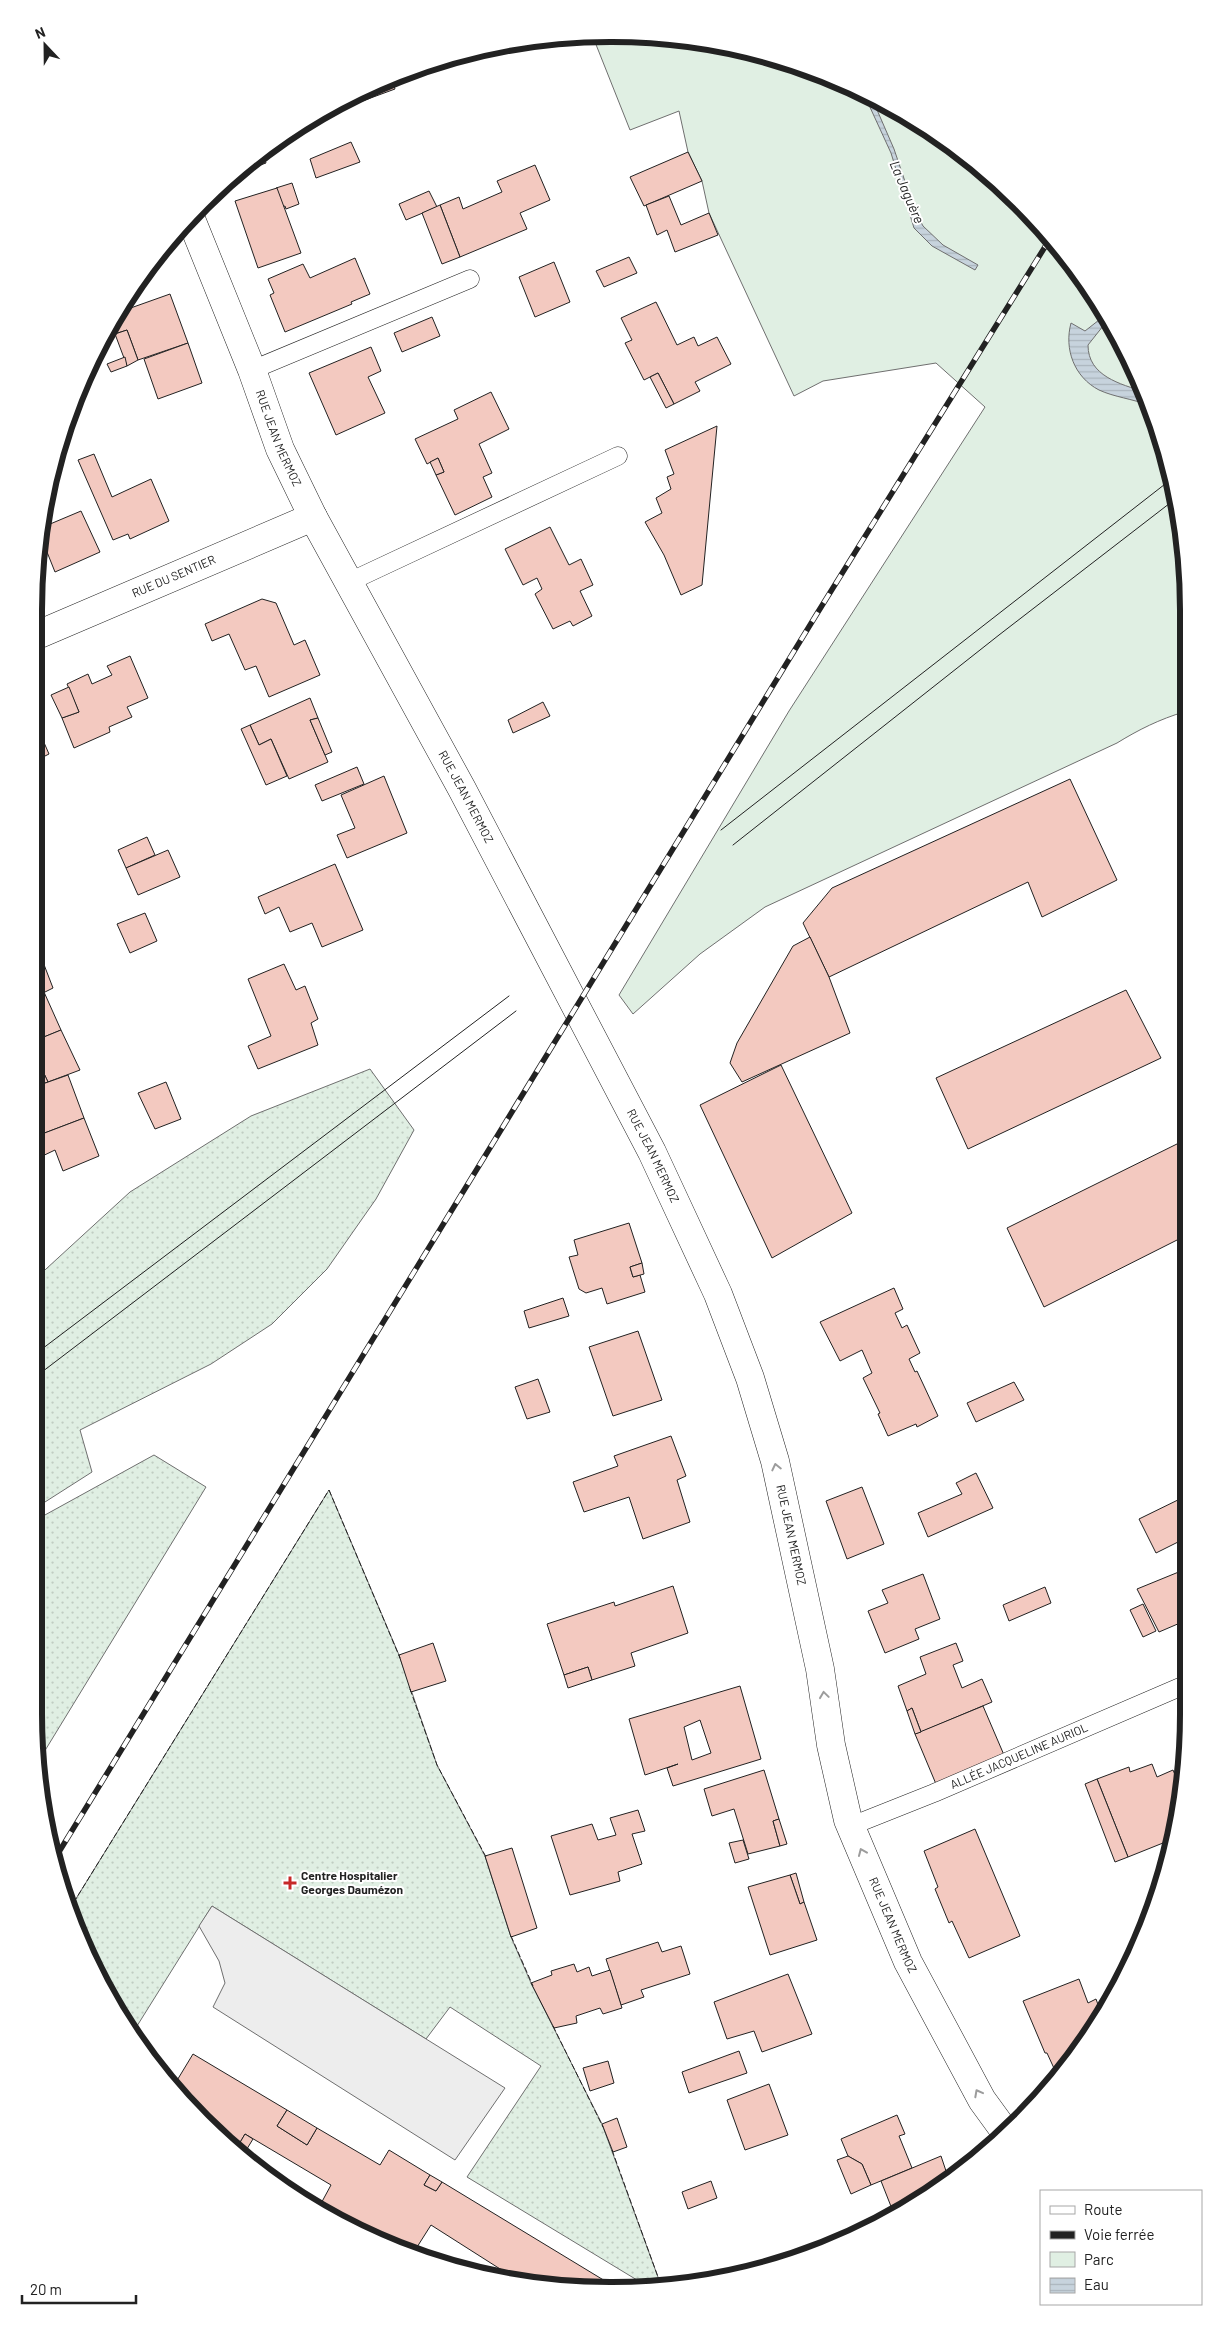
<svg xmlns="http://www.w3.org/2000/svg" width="1222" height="2325" viewBox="0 0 1222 2325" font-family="Barlow,sans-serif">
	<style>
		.grass { fill: url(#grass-dots); stroke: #6f6f6f }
		.park { fill: #e0efe3; stroke: #6f6f6f }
		.parking { fill: #ededed; stroke: #6f6f6f }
		.water { fill: url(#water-rules); stroke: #6f6f6f }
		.building { fill: #f3c9c0; stroke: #222; fill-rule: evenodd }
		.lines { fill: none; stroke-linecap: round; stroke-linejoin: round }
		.service-casing { stroke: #222; stroke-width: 19 }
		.minor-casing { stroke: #222; stroke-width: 29 }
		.service { stroke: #fff; stroke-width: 18 }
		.minor { stroke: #fff; stroke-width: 28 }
		.tram { stroke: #222; stroke-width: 1 }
		.rail-casing { stroke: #222; stroke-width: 5.5 }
		.rail { stroke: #fff; stroke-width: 4; stroke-dasharray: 11; stroke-linecap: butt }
		.fence { stroke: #222; stroke-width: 1; stroke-dasharray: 6 2.5; stroke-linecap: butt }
		.oneway { stroke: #9c9c9c }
		.poi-dot { fill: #c62828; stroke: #fff; stroke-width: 2 }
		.labels { text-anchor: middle; stroke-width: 4; stroke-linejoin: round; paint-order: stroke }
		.street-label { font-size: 12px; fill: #222; stroke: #fff }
		.poi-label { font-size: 12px; font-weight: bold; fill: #222; stroke: #fff; text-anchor: start }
		.water-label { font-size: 14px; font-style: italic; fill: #222; stroke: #fff }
		.rim { fill: none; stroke: #222; stroke-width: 6 }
	</style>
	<defs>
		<pattern id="grass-dots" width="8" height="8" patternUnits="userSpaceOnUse" patternTransform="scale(1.25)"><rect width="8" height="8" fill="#e0efe3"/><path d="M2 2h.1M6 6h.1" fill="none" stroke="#c0cdc2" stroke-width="1.8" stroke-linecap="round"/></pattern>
		<pattern id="water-rules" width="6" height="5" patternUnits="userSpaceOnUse" patternTransform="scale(1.25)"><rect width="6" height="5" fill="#c7d3dd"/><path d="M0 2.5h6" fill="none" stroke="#abb5bd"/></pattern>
	</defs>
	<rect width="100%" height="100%" fill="#fff"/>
	<g class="grass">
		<polygon points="370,1069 414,1130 376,1199 327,1269 272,1324 211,1364 80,1430 92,1472 34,1509 34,1280 130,1192 251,1116"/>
		<polygon points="154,1455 206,1487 38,1762 34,1714 34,1521"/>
		<polygon points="329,1490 399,1655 437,1765 485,1856 511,1937 531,1983 602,2124 662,2288 641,2290 637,2280 467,2177 541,2066 450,2007 426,2039 212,1906 132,2034 111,2002 69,1910"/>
	</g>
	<path class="park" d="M649,35l112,19 106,39 124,84 100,113 53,100 39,145 1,177c-24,7 -46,18 -67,31l-352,164 -65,47 -67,60 -14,-19 170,-284 196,-304 -49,-44 -113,18 -29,15 -85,-183 -7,-32 -14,-29 -9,-41 -49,19 -37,-93z"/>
	<polygon class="parking" points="212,1906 505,2088 455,2160 213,2007 225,1983 219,1961 199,1926"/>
	<g class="water">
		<polygon points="863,92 871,96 894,149 915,211 923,226 943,245 978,265 975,270 932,246 914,228 891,153"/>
		<path d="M1100,307l7,14 -19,24c0,31 32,39 57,47l3,13c-15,-6 -34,-8 -49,-15 -25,-13 -35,-41 -28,-67l14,8 14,-11z"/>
	</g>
	<g class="building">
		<polygon points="392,80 395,89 357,103 354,97"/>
		<polygon points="354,97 357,103 325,115 326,119 301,129 299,128 323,111"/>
		<polygon points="351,142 360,162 316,178 310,159"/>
		<polygon points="688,152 702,181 644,206 630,177"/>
		<polygon points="263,154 266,163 233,175"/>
		<polygon points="535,165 550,200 520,213 527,229 460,257 440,205 459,197 463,209 502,192 497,181"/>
		<polygon points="292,183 299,204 286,209 285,206 282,207 276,188"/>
		<polygon points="277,188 301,253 258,268 235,201"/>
		<polygon points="429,191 437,207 406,220 399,204"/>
		<polygon points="669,196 681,225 709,213 718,235 675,252 667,230 657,235 646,205"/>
		<polygon points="440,205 460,257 442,264 422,213"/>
		<polygon points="629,257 637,273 604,287 596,271"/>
		<polygon points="355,258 370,294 351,302 352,304 285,332 270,295 274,293 268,279 303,264 310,278"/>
		<polygon points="554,262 570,302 535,317 519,277"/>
		<polygon points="170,294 188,343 138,360 127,330 105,337 124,307 125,310"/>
		<polygon points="656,302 677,345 694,337 698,346 717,337 731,364 695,382 700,391 674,404 658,373 644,380 625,343 632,340 621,318"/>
		<polygon points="432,317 440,336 402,352 394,333"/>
		<polygon points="127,330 138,360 127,366 115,334"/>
		<polygon points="188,343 202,383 158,399 144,359"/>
		<polygon points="371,347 381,371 368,377 385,413 336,435 309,373"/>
		<polygon points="125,357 127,366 111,372 107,364"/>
		<polygon points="658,373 674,404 666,408 650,377"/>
		<polygon points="491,392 509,429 479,444 492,473 483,477 492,497 455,515 436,475 444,472 438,458 427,464 415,439 458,419 454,410"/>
		<polygon points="717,426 702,585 681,595 664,555 645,522 662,513 656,498 671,489 667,477 674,474 665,450"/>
		<polygon points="94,454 112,497 151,479 169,521 130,539 128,534 113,540 78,460"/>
		<polygon points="438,458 444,472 436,475 430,462"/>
		<polygon points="81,511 100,552 55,572 41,537 43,527"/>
		<polygon points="550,527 569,565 581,559 593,585 580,591 592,616 573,626 570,621 553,629 535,594 542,589 537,578 523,585 505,549"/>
		<polygon points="262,599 276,603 294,645 305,640 320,675 269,697 256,666 245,670 229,634 212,641 205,624"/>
		<polygon points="130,656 148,698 127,707 132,717 109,727 110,732 74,748 62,718 79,712 67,684 88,674 92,684 112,675 107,666"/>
		<polygon points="69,687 79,712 62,718 51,695"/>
		<polygon points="310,698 318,718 310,720 328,762 289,779 271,739 259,745 250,725"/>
		<polygon points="543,702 550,716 513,733 508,720"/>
		<polygon points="318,718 332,752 325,755 310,720"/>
		<polygon points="35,722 49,754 35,761"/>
		<polygon points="250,725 259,745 271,739 287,776 266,785 241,729"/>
		<polygon points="357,767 364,784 322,801 315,785"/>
		<polygon points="384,776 407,833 347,858 337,835 355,828 341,795"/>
		<polygon points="1070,779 1117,880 1042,917 1028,882 829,977 803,923 832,888"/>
		<polygon points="147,837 155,855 126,868 118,850"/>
		<polygon points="168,850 180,877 138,895 126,868"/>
		<polygon points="335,864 363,930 322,947 312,923 290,932 279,907 265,914 258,897"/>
		<polygon points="145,913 157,941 130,953 117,924"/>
		<polygon points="810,937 829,977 850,1033 742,1082 730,1063 737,1043 793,946"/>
		<polygon points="43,962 53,988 37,996 35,991 35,966"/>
		<polygon points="284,964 296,990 305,986 318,1019 311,1023 318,1045 258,1069 248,1046 271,1036 248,979"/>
		<polygon points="1126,990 1161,1058 968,1149 936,1078"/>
		<polygon points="44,992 61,1030 34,1041 35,997"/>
		<polygon points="61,1030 80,1070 48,1082 34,1053 34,1041"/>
		<polygon points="39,1063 48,1082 34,1087 34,1065"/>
		<polygon points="781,1065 852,1213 772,1258 700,1105"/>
		<polygon points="68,1075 84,1118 34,1137 34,1116 41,1113 34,1095 34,1087"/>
		<polygon points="166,1082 181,1119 155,1129 138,1093"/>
		<polygon points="84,1118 99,1156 63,1171 55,1150 34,1160 34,1137"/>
		<polygon points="1185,1140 1185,1236 1044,1307 1007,1228"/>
		<polygon points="629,1223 642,1263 630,1267 633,1277 640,1275 645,1292 607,1304 602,1288 586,1293 579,1289 569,1257 578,1255 574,1240"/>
		<polygon points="642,1263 644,1274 633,1277 630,1267"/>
		<polygon points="894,1288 903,1309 895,1313 902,1328 907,1325 920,1353 909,1359 915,1372 917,1371 938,1416 917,1427 916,1424 888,1436 878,1414 880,1413 863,1378 872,1373 862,1350 840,1361 820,1322"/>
		<polygon points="563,1298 569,1316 529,1328 524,1311"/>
		<polygon points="638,1331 662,1400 613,1416 589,1347"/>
		<polygon points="538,1379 550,1412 527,1419 515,1387"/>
		<polygon points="1014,1382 1024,1400 976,1422 967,1403"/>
		<polygon points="671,1436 686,1476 677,1480 690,1522 643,1539 629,1497 584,1512 573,1482 618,1466 614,1456"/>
		<polygon points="976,1473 993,1508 928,1537 918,1513 962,1494 956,1483"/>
		<polygon points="862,1487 884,1544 847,1559 826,1501"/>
		<polygon points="1186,1496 1186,1538 1156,1553 1139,1519"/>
		<polygon points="1186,1569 1187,1620 1159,1632 1137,1589"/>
		<polygon points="923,1574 940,1619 915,1629 919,1639 885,1653 868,1611 888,1603 882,1590"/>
		<polygon points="673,1586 688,1633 631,1653 635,1666 592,1680 588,1667 564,1675 547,1624 614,1602 615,1606"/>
		<polygon points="1045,1587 1051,1603 1009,1621 1003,1605"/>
		<polygon points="1143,1604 1156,1631 1143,1637 1130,1610"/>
		<polygon points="433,1643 446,1681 411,1692 399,1655"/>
		<polygon points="956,1643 963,1661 953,1665 962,1688 982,1679 992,1702 921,1732 912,1708 907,1711 898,1686 926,1674 920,1657"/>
		<polygon points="588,1667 592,1680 568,1688 564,1675"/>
		<path d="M740,1686l21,73 -88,27 -6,-18 11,-4 -33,11 -16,-56zM700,1720l11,33 -19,7 -8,-33z"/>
		<polygon points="983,1706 1004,1755 936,1784 915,1734"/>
		<polygon points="912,1708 921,1732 915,1734 907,1711"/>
		<polygon points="1152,1764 1157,1777 1173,1770 1181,1789 1173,1839 1128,1857 1097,1779 1129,1767 1130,1772"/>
		<polygon points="764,1770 779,1819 773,1821 780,1846 748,1854 734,1809 712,1816 704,1789"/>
		<polygon points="1097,1779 1128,1857 1115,1862 1085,1784"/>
		<polygon points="638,1810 645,1831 632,1834 642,1864 618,1872 620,1881 570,1895 551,1836 592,1824 598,1840 616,1835 610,1818"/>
		<polygon points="779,1819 787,1844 780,1846 773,1821"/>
		<polygon points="975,1829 1020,1936 969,1958 952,1921 949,1923 935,1889 938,1887 924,1851"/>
		<polygon points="743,1840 749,1859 735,1863 729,1843"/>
		<polygon points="512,1848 537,1928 511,1937 485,1856"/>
		<polygon points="796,1873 804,1902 800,1904 790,1875"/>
		<polygon points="790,1875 800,1904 804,1902 817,1940 770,1955 748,1887"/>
		<polygon points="658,1942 662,1952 681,1946 690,1974 641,1990 644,1997 621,2005 606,1959"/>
		<polygon points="574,1964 577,1972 589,1967 592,1976 610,1970 622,2008 603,2014 600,2008 576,2016 577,2023 554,2028 531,1983 552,1975 551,1971"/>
		<polygon points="788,1974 812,2034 762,2052 754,2031 727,2039 714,2002"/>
		<polygon points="1079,1979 1088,2003 1096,1999 1101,2013 1069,2066 1058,2077 1047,2053 1045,2053 1023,2001"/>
		<polygon points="739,2051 747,2073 689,2093 682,2072"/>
		<polygon points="193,2054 287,2110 277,2126 307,2145 317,2128 380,2165 389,2150 430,2175 424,2185 436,2191 442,2182 620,2290 573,2290 519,2281 431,2225 412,2255 390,2247 318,2209 331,2185 245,2134 235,2151 173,2087"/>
		<polygon points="608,2061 614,2083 590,2091 583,2068"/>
		<polygon points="769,2084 788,2135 745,2150 727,2100"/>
		<polygon points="287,2110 317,2128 307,2145 277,2126"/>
		<polygon points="897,2115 905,2134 899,2136 912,2168 871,2185 862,2164 848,2156 841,2139"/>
		<polygon points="617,2118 627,2147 613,2152 602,2124"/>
		<polygon points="245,2134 253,2139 242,2157 235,2151"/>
		<polygon points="848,2156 862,2164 871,2185 851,2194 837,2160"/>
		<polygon points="941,2156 947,2174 945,2176 947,2182 931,2194 894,2214 881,2181"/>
		<polygon points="430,2175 442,2182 436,2191 424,2185"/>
		<polygon points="711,2181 717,2198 688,2209 682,2192"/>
	</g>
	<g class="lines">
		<g class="service-casing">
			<g id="service">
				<polyline points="252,370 470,279"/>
				<polyline points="349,582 618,456"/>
				<path id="s1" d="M851,1826l83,-33 253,-109"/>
			</g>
		</g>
		<g class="minor-casing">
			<g id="minor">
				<path id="s2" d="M191,219l61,151 28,79 33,68 149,272 190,363 66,142 32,84 25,83 45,208 11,76 17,75 60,142 74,138 24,33"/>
				<path id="s3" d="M35,636l278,-119"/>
			</g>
		</g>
		<use href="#service" class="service"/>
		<use href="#minor" class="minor"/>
		<g class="tram">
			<polyline points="721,830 1169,481"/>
			<polyline points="733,845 999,635 1174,500"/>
			<polyline points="34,1355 509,996"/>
			<polyline points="34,1378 516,1011"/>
		</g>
		<g class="rail-casing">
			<polyline id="rail" points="54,1860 818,612 1048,242"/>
		</g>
		<use href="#rail" class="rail"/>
		<g class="fence">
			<polyline points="329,1490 400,1658"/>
			<polyline points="410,1689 437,1765 486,1857"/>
			<polyline points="69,1910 329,1490"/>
			<polyline points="511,1936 533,1986"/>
			<polyline points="553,2026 603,2127"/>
			<polyline points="612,2150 662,2288"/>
		</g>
	</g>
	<defs><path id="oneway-chevron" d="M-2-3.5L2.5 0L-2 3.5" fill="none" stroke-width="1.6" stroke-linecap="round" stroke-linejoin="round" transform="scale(1.25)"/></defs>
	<g class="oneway">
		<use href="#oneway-chevron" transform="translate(776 1467) rotate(-103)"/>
		<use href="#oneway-chevron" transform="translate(824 1695) rotate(-98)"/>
		<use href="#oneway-chevron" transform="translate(862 1852) rotate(-113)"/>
		<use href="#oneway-chevron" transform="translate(978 2093) rotate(-118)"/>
	</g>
	<path class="poi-dot" d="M287.5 1875.5h5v5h5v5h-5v5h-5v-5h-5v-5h5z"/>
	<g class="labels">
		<g class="street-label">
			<text dy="4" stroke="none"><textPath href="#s2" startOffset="236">RUE JEAN MERMOZ</textPath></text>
			<text dy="4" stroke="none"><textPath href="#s3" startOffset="151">RUE DU SENTIER</textPath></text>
			<text dy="4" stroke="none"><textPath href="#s2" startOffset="641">RUE JEAN MERMOZ</textPath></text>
			<text dy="4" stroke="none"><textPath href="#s2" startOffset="1046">RUE JEAN MERMOZ</textPath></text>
			<text dy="4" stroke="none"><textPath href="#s2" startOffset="1451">RUE JEAN MERMOZ</textPath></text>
			<text dy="4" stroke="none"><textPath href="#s1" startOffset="182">ALLÉE JACQUELINE AURIOL</textPath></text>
			<text dy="4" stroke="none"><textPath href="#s2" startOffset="1856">RUE JEAN MERMOZ</textPath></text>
		</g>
		<g class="poi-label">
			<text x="301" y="1880">Centre Hospitalier<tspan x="301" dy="14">Georges Daumézon</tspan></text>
		</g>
		<g class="water-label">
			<text transform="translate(907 192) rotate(67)" y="5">La Jaguère</text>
		</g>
	</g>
	<path d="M0 0H1222V2325H0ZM610 42H612A568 568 0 0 1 1180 610V1714A568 568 0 0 1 612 2282H610A568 568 0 0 1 42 1714V610A568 568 0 0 1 610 42Z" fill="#fff" fill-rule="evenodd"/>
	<path class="rim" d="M610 42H612A568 568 0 0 1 1180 610V1714A568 568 0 0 1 612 2282H610A568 568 0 0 1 42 1714V610A568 568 0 0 1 610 42Z"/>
	<rect x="1040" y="2190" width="162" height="115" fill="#ffffff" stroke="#a7a7a7"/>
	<rect x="1050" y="2206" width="25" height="8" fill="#ffffff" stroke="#a7a7a7"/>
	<text x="1084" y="2215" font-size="15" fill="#222222">Route</text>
	<rect x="1050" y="2231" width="25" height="8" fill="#222222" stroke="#a7a7a7"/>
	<text x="1084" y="2240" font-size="15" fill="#222222">Voie ferrée</text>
	<rect x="1050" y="2252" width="25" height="15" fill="#e0efe3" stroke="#a7a7a7"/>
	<text x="1084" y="2265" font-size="15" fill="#222222">Parc</text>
	<rect x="1050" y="2278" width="25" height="15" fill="url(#water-rules)" stroke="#a7a7a7"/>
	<text x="1084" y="2290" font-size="15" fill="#222222">Eau</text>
	<g transform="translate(45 45) rotate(338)" stroke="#ffffff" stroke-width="4" paint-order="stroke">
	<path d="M0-4L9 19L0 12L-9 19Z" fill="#222222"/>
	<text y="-8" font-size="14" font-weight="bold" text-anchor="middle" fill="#222222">N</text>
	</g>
	<path d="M22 2295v8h114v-8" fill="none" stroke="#222222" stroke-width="2.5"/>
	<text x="30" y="2295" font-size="15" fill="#222222" stroke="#ffffff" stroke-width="4" paint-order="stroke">20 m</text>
</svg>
